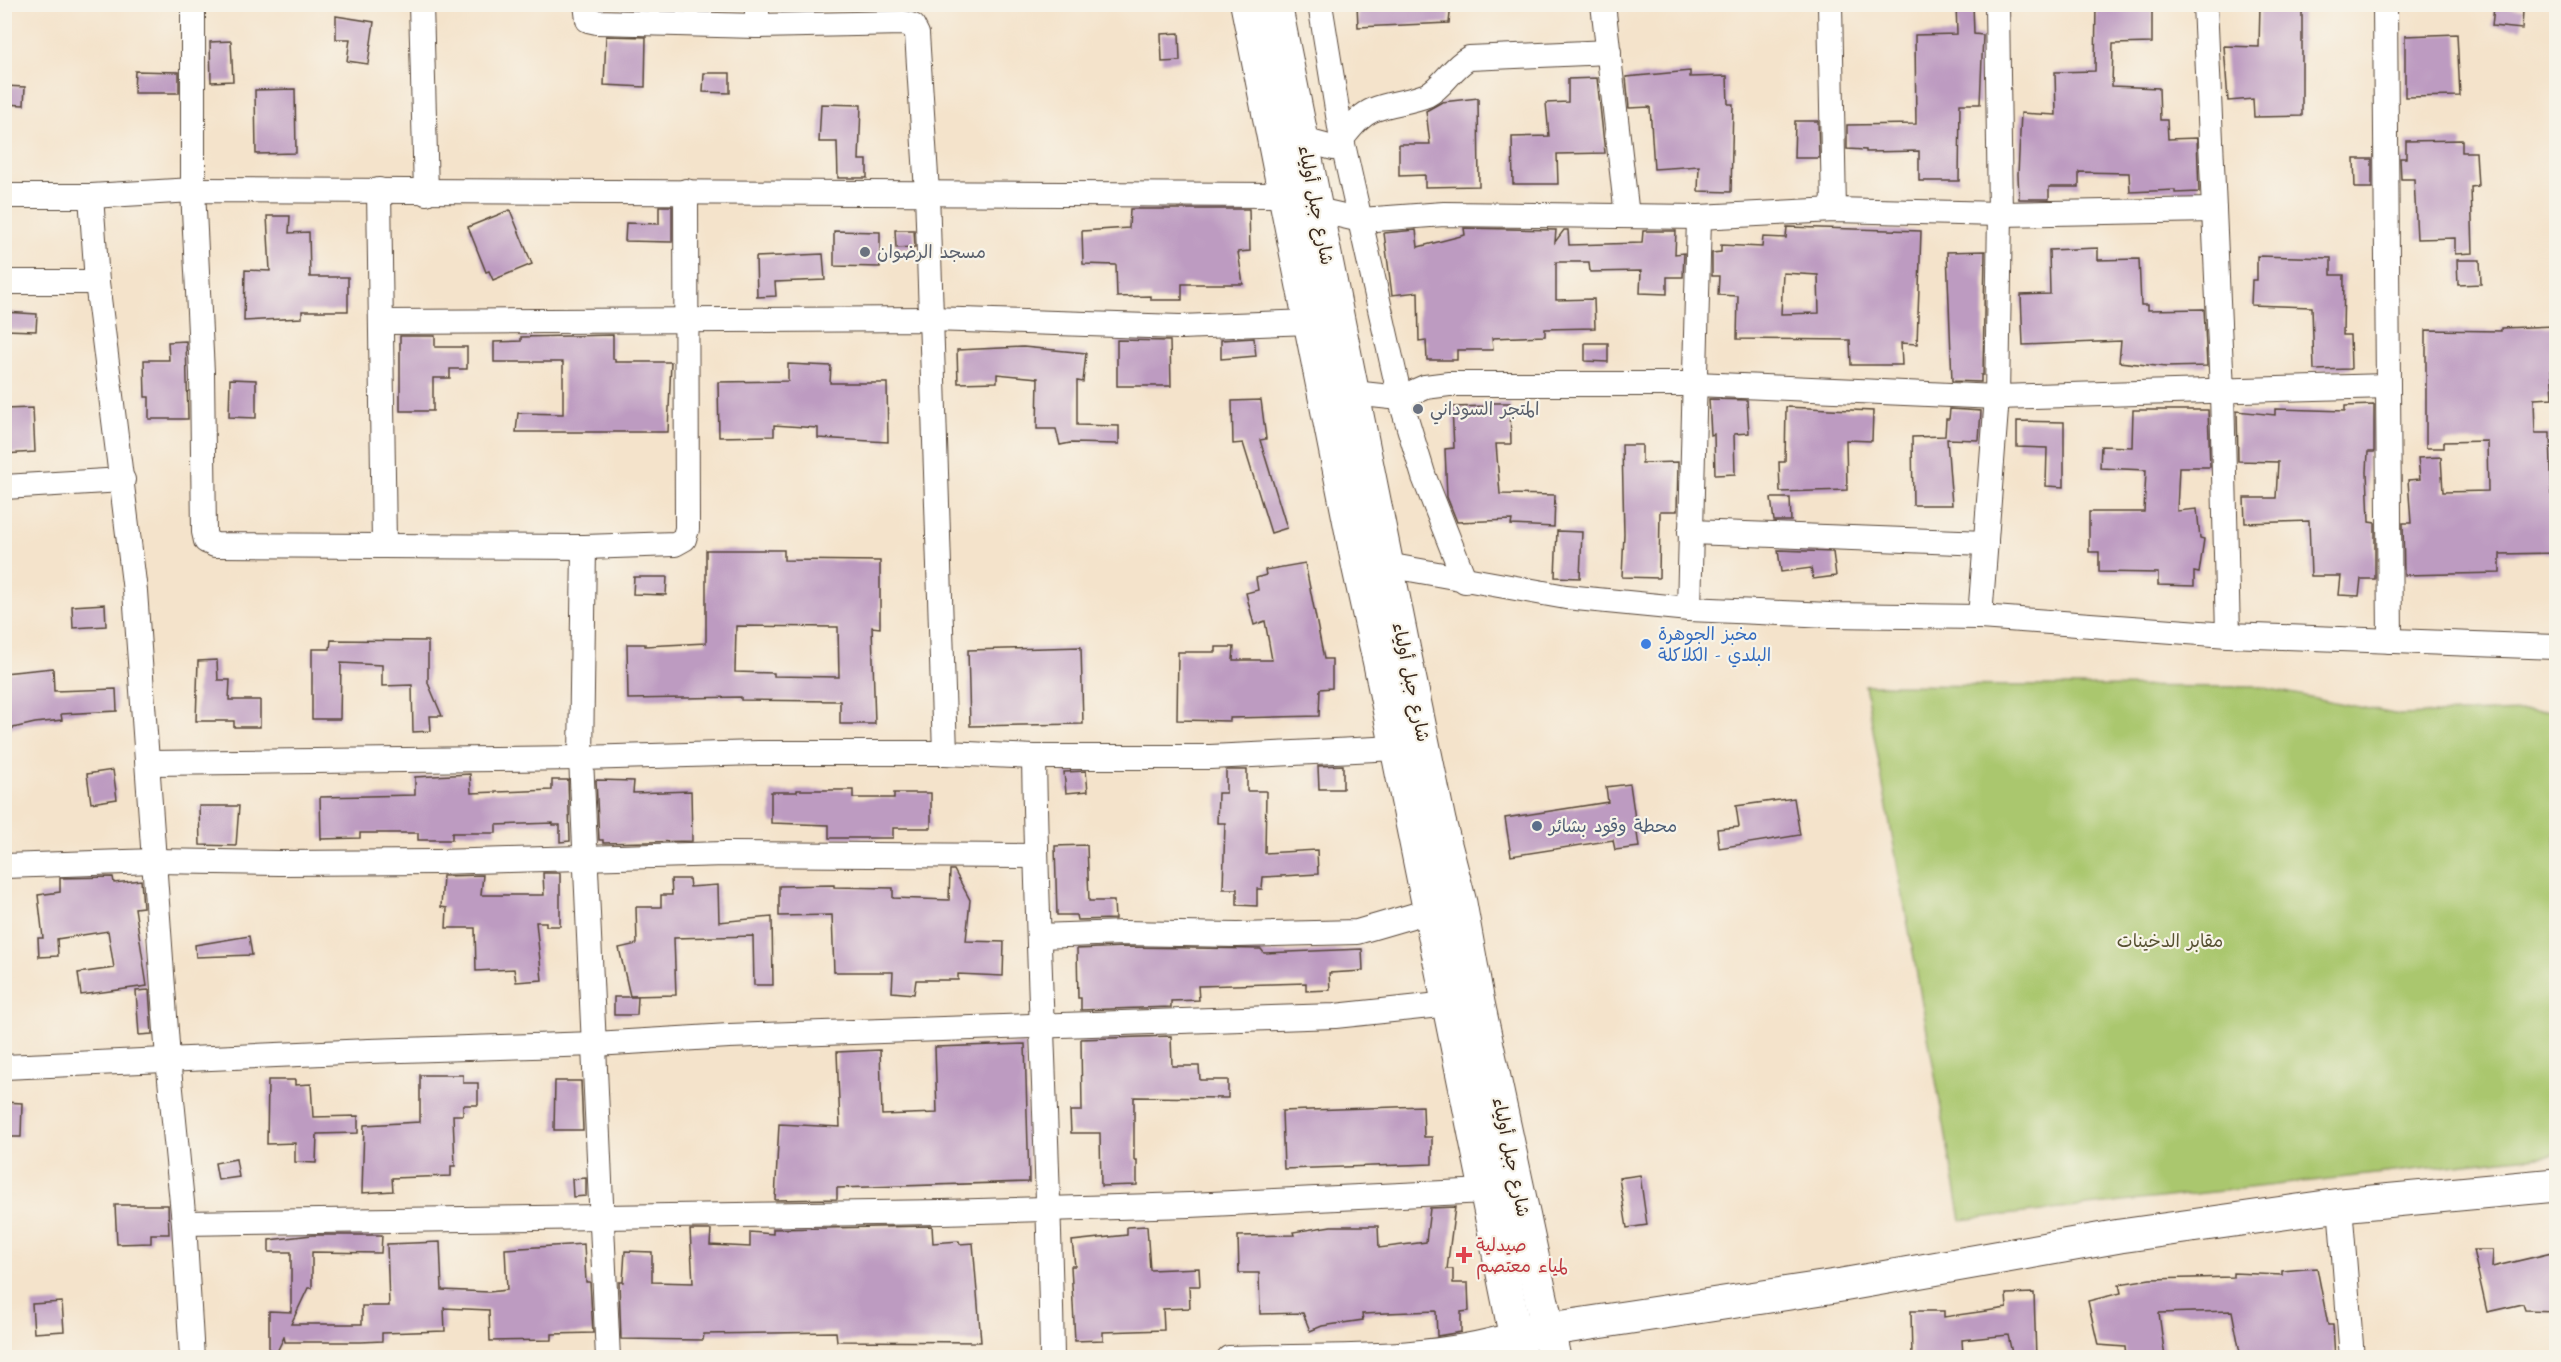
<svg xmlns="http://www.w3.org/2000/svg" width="2561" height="1362" viewBox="0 0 2561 1362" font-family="'Architects Daughter','Playpen Sans Arabic',sans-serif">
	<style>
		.green { fill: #aac76e; stroke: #727846; stroke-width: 1.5 }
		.building { fill: #bd9bc1; fill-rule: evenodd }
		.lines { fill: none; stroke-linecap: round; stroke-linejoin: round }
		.street-casing { stroke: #574638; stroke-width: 26 }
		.secondary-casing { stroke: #574638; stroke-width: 35 }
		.primary-casing { stroke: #574638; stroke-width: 35 }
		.street { stroke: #fff; stroke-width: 24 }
		.secondary { stroke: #fff; stroke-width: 33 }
		.primary { stroke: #fff; stroke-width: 33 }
		.worship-dot { fill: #6b7280; stroke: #f7f3e8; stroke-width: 2 }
		.shop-dot { fill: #3f7fe0; stroke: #f7f3e8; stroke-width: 2 }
		.service-dot { fill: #5c6f8a; stroke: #f7f3e8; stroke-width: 2 }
		.health-dot { fill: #e0444e; stroke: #f7f3e8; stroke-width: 2 }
		.labels { text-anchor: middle; stroke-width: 4.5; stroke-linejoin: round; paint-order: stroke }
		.street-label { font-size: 18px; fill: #3b2a1e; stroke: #f7f3e8 }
		.worship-label { font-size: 18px; fill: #5b616d; stroke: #f7f3e8; text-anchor: start }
		.shop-label { font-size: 18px; fill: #366cbe; stroke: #f7f3e8; text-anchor: start }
		.service-label { font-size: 18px; fill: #4e5e75; stroke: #f7f3e8; text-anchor: start }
		.park-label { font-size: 18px; fill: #575132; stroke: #f7f3e8 }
		.health-label { font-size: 18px; fill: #be3a42; stroke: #f7f3e8; text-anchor: start }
	</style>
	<rect width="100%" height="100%" fill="#f7f3e8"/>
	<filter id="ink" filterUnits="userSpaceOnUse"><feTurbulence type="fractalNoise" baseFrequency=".0167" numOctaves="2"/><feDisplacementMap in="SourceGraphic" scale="12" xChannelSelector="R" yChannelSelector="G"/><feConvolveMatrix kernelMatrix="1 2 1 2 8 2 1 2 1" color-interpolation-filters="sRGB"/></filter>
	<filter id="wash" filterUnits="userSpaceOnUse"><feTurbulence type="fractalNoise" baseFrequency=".008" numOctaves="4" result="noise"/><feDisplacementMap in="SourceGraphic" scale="24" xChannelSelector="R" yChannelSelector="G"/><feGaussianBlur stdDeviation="1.35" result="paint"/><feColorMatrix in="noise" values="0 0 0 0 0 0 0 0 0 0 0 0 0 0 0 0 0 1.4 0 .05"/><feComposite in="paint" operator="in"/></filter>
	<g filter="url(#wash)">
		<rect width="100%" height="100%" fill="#f4e3cb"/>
		<polygon class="green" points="1865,685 2260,687 2399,715 2556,710 2556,1154 1961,1220"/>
		<g id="blocks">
			<g class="building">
				<polygon points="1357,4 1451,4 1449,23 1358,27"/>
				<polygon points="1956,4 1973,4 1974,34 1983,35 1980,104 1960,104 1959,181 1919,181 1919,151 1866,152 1866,150 1847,149 1847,125 1916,124 1915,35 1957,34"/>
				<polygon points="2096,4 2152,4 2152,43 2113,44 2112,86 2159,88 2160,120 2167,120 2168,139 2197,138 2199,192 2175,193 2175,190 2130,192 2129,173 2079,172 2079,187 2049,187 2049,199 2019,199 2018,174 2021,113 2056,115 2055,72 2095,71"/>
				<polygon points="2260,4 2302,4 2302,116 2254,117 2253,99 2228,101 2224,46 2259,47"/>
				<polygon points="2494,7 2523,10 2522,29 2492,26"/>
				<polygon points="336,16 374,22 368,64 347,61 350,39 336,39"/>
				<polygon points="1179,33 1180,61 1162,62 1161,34"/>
				<polygon points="2457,34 2460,96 2405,97 2405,36"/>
				<polygon points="606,36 646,37 645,87 604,85"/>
				<polygon points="231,41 233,81 211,82 210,42"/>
				<polygon points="135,71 179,72 179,93 134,93"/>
				<polygon points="1690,71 1690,77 1727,76 1728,104 1733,104 1731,192 1698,191 1699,166 1654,169 1650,107 1629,108 1626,77"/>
				<polygon points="704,73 730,73 730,93 703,92"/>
				<polygon points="1597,78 1605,153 1557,154 1558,184 1513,184 1512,137 1549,136 1546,103 1568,102 1568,79"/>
				<polygon points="4,86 25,87 24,105 4,104"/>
				<polygon points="295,89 296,153 256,154 255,90"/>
				<polygon points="1478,98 1479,186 1425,187 1425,175 1399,176 1399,144 1430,144 1426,111 1442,102"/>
				<polygon points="821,104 861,105 859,160 867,160 867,178 838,178 837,142 819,142"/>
				<polygon points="1795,121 1818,121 1819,158 1794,158"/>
				<polygon points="2462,140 2462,152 2476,152 2478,186 2471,187 2473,253 2455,254 2455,238 2417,239 2414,179 2401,179 2400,158 2406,158 2406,141"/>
				<polygon points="2354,159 2372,159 2372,188 2355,188"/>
				<polygon points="659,206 672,206 672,242 625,241 626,223 659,224"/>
				<polygon points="1130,209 1249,209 1250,251 1238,252 1243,284 1182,284 1182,300 1151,300 1151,296 1117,297 1116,265 1083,264 1082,231 1129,228"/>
				<polygon points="510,210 532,264 493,280 489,271 486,272 468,227"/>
				<polygon points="267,216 290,216 289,233 309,232 310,277 348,277 348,311 302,311 302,318 244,321 245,270 270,271"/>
				<path d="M1787,227l134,4 -4,113 -16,-1 1,22h-51l-1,-25 -113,-1 1,-43 -20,-1 1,-19h-7v-23l9,-1v-7l41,2 1,-10 23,1zM1783,273l35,2 1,38 -38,1z"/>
				<polygon points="1464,228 1556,230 1555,242 1564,230 1568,230 1569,245 1642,243 1643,231 1676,231 1675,254 1684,253 1683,277 1667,277 1667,294 1640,293 1641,271 1590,272 1589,262 1556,262 1556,300 1594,299 1595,328 1545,329 1545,336 1492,338 1493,350 1457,350 1457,360 1427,360 1426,340 1419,341 1418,292 1392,295 1384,233 1416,230 1418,247 1465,235"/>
				<polygon points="895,230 914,230 915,247 896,248"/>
				<polygon points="834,231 880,232 880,267 834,266"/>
				<polygon points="2098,248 2098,260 2139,259 2141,305 2148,305 2148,310 2204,309 2207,366 2166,367 2119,362 2121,341 2023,345 2021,295 2050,294 2049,250"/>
				<polygon points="1985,251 1983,375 1981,375 1981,382 1952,381 1947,252"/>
				<polygon points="823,254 825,280 775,282 776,296 757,297 756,257"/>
				<polygon points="2257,256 2331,258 2331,275 2344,275 2343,335 2350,335 2351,369 2314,370 2312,307 2251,305 2252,280 2257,280"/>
				<polygon points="2457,260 2480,260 2481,284 2458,285"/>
				<polygon points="4,312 37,314 36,331 4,330"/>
				<polygon points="2556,326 2556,365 2551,366 2553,398 2534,399 2535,433 2550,433 2552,501 2556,501 2556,553 2500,554 2500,573 2404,575 2403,523 2411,523 2408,480 2420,479 2418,458 2441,457 2443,492 2488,491 2487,441 2444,442 2444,448 2426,448 2426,330 2501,331 2501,328"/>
				<polygon points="613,335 613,359 615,359 615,362 671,362 668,432 516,432 518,413 563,414 563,362 494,362 494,342 521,341 521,337"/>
				<polygon points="400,336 435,336 435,347 467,347 467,369 450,369 450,378 433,378 433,411 400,411"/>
				<polygon points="1254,338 1256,356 1221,359 1221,340"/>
				<polygon points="1117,340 1170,341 1171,386 1117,386"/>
				<polygon points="186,341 188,419 149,419 149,397 145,397 144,360 169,360 168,342"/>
				<polygon points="1585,343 1608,343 1608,362 1585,361"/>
				<polygon points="1023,347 1086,353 1083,382 1077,381 1077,425 1119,426 1119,444 1070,443 1060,445 1056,429 1037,429 1038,378 997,374 997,382 958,383 957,350"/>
				<polygon points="788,364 831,366 830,383 887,383 888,442 818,438 818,428 774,425 774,436 719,437 718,382 788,381"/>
				<polygon points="230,379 256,380 256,418 229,417"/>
				<polygon points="1709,399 1747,400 1749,433 1734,434 1735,474 1715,475 1714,434 1711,435"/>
				<polygon points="1261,400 1266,439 1260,440 1287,528 1271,533 1243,443 1233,444 1232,401"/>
				<polygon points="1490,403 1510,403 1511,444 1496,444 1500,494 1555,495 1554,527 1511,525 1512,520 1457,522 1447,497 1445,449 1454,448 1452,407 1490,406"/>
				<polygon points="2374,405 2374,452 2368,452 2367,472 2369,522 2375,523 2375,579 2361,579 2359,596 2339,595 2341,576 2311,576 2309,521 2245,523 2244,498 2276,498 2278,462 2238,461 2237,411 2275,415 2275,409 2345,411 2345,406"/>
				<polygon points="1786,407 1873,411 1872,441 1846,440 1847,490 1780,492 1779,462 1785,462"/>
				<polygon points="33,408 35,452 4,454 4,409"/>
				<polygon points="1950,409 1981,411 1979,440 1947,439 1952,505 1913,505 1912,437 1945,436 1946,419 1949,419"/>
				<polygon points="2133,410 2208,410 2210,467 2179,467 2177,511 2197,509 2200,538 2204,539 2199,573 2194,572 2194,586 2158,585 2158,573 2099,572 2099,552 2089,552 2089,512 2144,512 2146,470 2100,468 2101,446 2132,447"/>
				<polygon points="2017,421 2064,422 2064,487 2046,486 2047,448 2017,447"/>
				<polygon points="1622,445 1642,445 1642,463 1678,462 1677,511 1660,511 1659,578 1622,577 1624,534"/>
				<polygon points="1771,498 1790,498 1791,521 1774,521"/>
				<polygon points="1557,531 1582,532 1580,578 1555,577"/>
				<path d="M706,550h78v10l96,1v67l-8,-1 3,97h-35v-23l-99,-1v-3l-113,2 -1,-55h18v2l61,-3zM736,626l102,1 1,50 -65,-1v-3l-39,-1z"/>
				<polygon points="1778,550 1833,552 1836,576 1813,579 1811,568 1781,572"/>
				<polygon points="1305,563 1324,659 1332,659 1332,688 1320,689 1319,716 1230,718 1230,721 1177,720 1178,652 1216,652 1216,647 1234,647 1233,660 1272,660 1265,621 1254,625 1246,593 1258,590 1256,578 1266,575 1265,570"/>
				<polygon points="634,577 667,577 666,595 633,594"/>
				<polygon points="105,604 106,626 73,628 72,606"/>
				<polygon points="331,640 428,641 428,683 442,716 430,716 431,731 413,732 412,685 382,686 382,665 341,663 340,719 312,719 312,649 330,649"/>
				<polygon points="1081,647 1083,724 970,726 968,650"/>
				<polygon points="217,660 218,680 230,680 229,700 260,700 260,727 234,727 234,721 196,721 198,661"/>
				<polygon points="53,668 54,691 116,689 117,711 61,714 62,720 35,723 4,730 4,673"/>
				<polygon points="1343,765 1343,789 1319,789 1318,766"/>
				<polygon points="113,770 117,799 91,803 87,774"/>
				<polygon points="1226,770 1247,770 1247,791 1266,791 1265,853 1317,850 1318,874 1263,877 1262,889 1257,889 1257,906 1237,905 1237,889 1223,889 1225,823 1217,823 1218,793 1226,793"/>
				<polygon points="1086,771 1088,791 1066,793 1064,772"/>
				<polygon points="470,774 471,793 552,790 552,780 568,780 570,841 560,842 560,825 553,825 553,823 496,825 496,833 452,833 452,840 418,840 418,833 360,833 360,838 321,839 320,797 415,795 415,777"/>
				<polygon points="596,780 634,781 633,793 691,791 692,841 603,843 603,840 599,840"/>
				<polygon points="1630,784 1639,847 1615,850 1613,840 1511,856 1505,818 1608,802 1606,787"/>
				<polygon points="797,790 853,790 853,798 894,798 894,793 931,793 931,828 893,828 893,838 829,838 829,825 771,823 771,792 797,792"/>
				<polygon points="1794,798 1800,835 1719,848 1717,829 1739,827 1736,806"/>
				<polygon points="199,806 239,806 236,846 200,845"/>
				<polygon points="1087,845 1089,901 1114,901 1115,919 1077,920 1076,915 1057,915 1055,846"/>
				<polygon points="950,870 954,870 970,900 966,941 1004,942 1003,976 958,974 958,980 916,980 914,994 892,992 893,972 834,972 832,915 779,916 779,886 834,885 834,887 893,888 893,898 949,900"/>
				<polygon points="543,873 560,873 560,926 546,926 546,922 536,922 542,980 516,982 514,969 476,971 475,928 446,928 447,908 441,907 443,876 483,875 481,895 544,895"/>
				<polygon points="113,877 114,883 141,880 143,907 135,908 147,986 81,995 78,973 114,968 108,931 57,939 58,956 39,957 38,938 43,938 38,895 60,892 60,878"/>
				<polygon points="671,879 689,879 690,887 718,885 719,922 772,917 773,985 754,985 753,936 674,938 676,995 630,996 619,948 637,944 636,907 661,907 661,895 672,895"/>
				<polygon points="249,936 252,955 196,957 195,945"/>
				<polygon points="1123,947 1261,949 1264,953 1362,949 1363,971 1329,973 1330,990 1306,991 1306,983 1198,986 1199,1000 1171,1001 1171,1007 1081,1010 1081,998 1078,998 1077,949"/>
				<polygon points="149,990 152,1034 139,1035 136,991"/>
				<polygon points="614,997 638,997 637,1015 614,1015"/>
				<polygon points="1171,1036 1172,1066 1199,1066 1200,1080 1228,1080 1228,1098 1134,1097 1134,1160 1137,1160 1137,1185 1101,1186 1100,1133 1071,1133 1070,1111 1082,1111 1081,1039"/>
				<polygon points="1025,1044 1029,1182 837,1188 837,1199 775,1200 779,1124 840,1127 837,1052 880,1050 882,1115 937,1113 935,1047"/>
				<polygon points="420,1075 463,1075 463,1083 478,1083 478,1105 463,1105 463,1115 453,1115 455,1166 451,1166 451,1176 392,1178 393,1191 362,1193 364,1125 420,1122"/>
				<polygon points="268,1080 295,1080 295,1085 311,1084 313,1117 358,1116 358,1133 317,1134 316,1163 295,1162 295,1143 267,1144"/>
				<polygon points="555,1081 581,1081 583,1130 554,1130"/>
				<polygon points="4,1102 22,1103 21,1137 4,1137"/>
				<polygon points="1423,1106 1424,1137 1432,1137 1432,1164 1284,1169 1282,1111"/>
				<polygon points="236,1159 239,1177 218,1180 215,1163"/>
				<polygon points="1640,1175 1647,1225 1627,1228 1619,1178"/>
				<polygon points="586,1178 586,1196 573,1197 572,1179"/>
				<polygon points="115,1205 168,1205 169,1234 151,1234 151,1243 117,1244"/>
				<polygon points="1455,1207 1447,1269 1453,1269 1453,1283 1468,1283 1469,1311 1461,1312 1461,1332 1437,1336 1436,1311 1362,1314 1363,1320 1322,1326 1310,1331 1303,1313 1260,1314 1259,1273 1239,1273 1238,1236 1294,1235 1293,1232 1331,1226 1378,1226 1379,1248 1426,1242 1430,1208"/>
				<polygon points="932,1226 933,1243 959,1241 960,1244 973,1243 981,1342 837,1341 836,1332 704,1334 703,1340 621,1339 619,1282 623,1282 625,1251 652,1252 652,1282 693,1283 690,1230 711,1230 710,1245 750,1247 750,1232 773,1234 773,1229"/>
				<polygon points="1147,1226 1150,1270 1199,1268 1200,1286 1189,1286 1190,1308 1163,1309 1164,1330 1103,1332 1103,1340 1075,1341 1071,1266 1075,1266 1072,1241 1127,1235 1127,1227"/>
				<polygon points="312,1235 382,1235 381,1253 312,1252 312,1288 308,1288 291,1324 362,1324 362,1306 389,1306 387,1244 440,1242 442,1290 489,1292 507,1290 505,1249 584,1244 586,1282 590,1282 593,1333 552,1334 552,1340 490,1341 489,1310 444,1308 445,1331 382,1333 382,1341 361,1342 285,1342 284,1337 274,1358 269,1358 269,1311 291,1312 291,1252 269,1252 269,1240"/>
				<polygon points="2473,1250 2493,1250 2492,1267 2556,1252 2556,1311 2525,1310 2523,1304 2487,1312"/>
				<polygon points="2317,1268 2328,1325 2333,1325 2335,1358 2241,1358 2232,1311 2159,1313 2165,1358 2126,1358 2125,1347 2098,1345 2088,1301 2121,1293 2119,1284 2150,1279 2233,1277 2233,1273 2282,1275 2282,1271"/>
				<polygon points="2034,1293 2036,1358 2013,1358 2008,1335 1962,1340 1963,1356 1912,1358 1911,1311 1944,1311 1944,1317 2007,1308 2006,1294"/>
				<polygon points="62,1302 64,1331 34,1333 32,1304"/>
			</g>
		</g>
	</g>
	<g filter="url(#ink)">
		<use href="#blocks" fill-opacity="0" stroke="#574638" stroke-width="1.5"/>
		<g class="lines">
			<g class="street-casing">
				<g id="street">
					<polyline points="193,4 193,190 202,373 204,532 206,541 215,545 584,547 675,544 684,539 687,529 686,191"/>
					<polyline points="421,4 426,193"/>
					<polyline points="586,4 588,20 597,22 757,26 904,23 913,26 917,34 927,192 945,753"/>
					<polyline points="757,4 757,26"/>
					<polyline points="1320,4 1342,140 1400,398 1424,477 1465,581"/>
					<polyline points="1603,4 1627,216"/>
					<polyline points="1830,4 1834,210"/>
					<polyline points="2205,4 2222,392 2228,635"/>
					<polyline points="2385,4 2390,641"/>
					<path d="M1303,140l30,8c13,-12 23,-31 40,-38 17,-7 37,-8 54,-15 17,-9 25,-28 42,-37l140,-6"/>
					<polyline points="379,190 384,545"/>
					<polyline points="4,196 91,196 193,190 1284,195"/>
					<polyline points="91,196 97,282 135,591 168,1059 184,1223 192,1358"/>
					<polyline points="1317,210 1361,220 1444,214 1699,217 1834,210 2000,214 2214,210"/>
					<polyline points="4,282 97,282"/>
					<polyline points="381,322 931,319 1180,327 1310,322"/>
					<polyline points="1353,393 1400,398 1425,387 1449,384 1696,384 1997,397 2388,386"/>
					<polyline points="4,487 123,480"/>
					<polyline points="1690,532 1986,543"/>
					<polyline points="584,547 581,758 608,1358"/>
					<polyline points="1373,567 1387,565 1566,597 1689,609 1830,615 1980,617 2228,635 2556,647"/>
					<polyline points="1689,609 1699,217"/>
					<polyline points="1980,617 1997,397 2000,214 1997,4"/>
					<path d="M1034,757c3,200 15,400 18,601"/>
					<polyline points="148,763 581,758 758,753 945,753 1034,757 1210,757 1396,748"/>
					<polyline points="4,866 155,861 280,863 437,862 725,854 1035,856"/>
					<polyline points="1039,936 1123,933 1237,935 1357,932 1446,906"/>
					<polyline points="4,1067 369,1051 595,1044 729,1036 1335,1016 1449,1004"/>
					<polyline points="2340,1205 2352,1358"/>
					<polyline points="184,1223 942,1212 1190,1205 1486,1191"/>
					<path d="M1229,1358c93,-3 197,4 286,-24"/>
				</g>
			</g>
			<g class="secondary-casing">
				<polyline id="secondary" points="1519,1334 1842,1285 2120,1236 2340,1205 2556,1185"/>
			</g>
			<g class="primary-casing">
				<g id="primary">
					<polyline points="1247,4 1359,569 1380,664 1520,1358"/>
					<polyline points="1275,4 1406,661 1439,821 1460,903 1478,1003 1554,1358"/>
				</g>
			</g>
			<use href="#street" class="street"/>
			<use href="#secondary" class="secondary"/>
			<use href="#primary" class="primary"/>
		</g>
	</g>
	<g class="worship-dot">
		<circle cx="865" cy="252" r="6"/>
		<circle cx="1418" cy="409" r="6"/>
	</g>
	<circle class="shop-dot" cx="1646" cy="644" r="6"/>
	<circle class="service-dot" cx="1537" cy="826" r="6"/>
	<path class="health-dot" d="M1461 1246h6v6h6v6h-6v6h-6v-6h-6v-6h6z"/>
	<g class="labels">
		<g class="street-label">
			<text transform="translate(1316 205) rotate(79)" y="6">شارع جبل أولياء</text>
			<text transform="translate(1411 682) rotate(78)" y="6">شارع جبل أولياء</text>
			<text transform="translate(1511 1157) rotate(78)" y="6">شارع جبل أولياء</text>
		</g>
		<g class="worship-label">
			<text x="877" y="258">مسجد الرضوان</text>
			<text x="1430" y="415">المتجر السوداني</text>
		</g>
		<g class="shop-label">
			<text x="1658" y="640">مخبز الجوهرة<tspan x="1658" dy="21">البلدي - الكلاكلة</tspan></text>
		</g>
		<g class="service-label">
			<text x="1549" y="832">محطة وقود بشائر</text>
		</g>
		<g class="park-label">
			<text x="2170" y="947">مقابر الدخينات</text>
		</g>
		<g class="health-label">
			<text x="1476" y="1251">صيدلية<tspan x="1476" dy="21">لمياء معتصم</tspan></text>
		</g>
	</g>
	<rect width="2561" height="1362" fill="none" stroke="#f7f3e8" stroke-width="24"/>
</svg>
